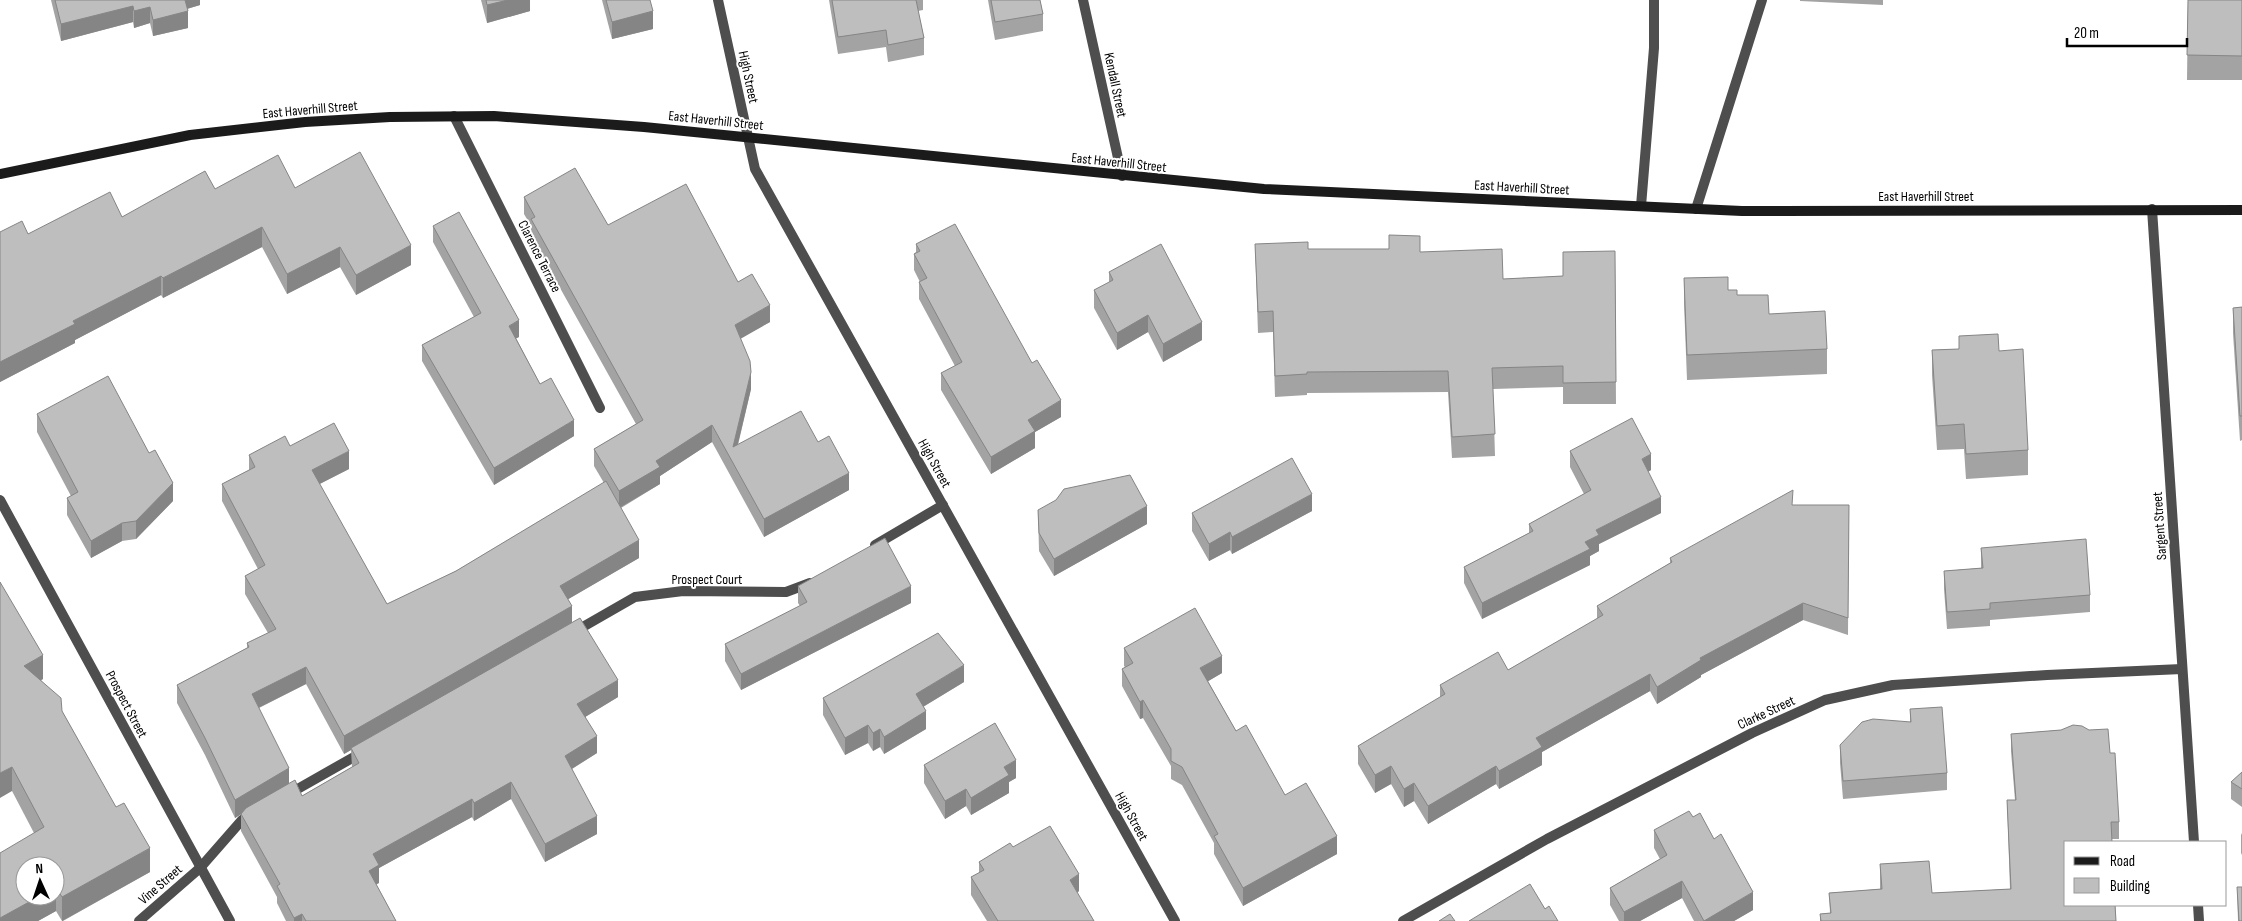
<svg xmlns="http://www.w3.org/2000/svg" width="2242" height="921" viewBox="0 0 2242 921" font-family="'Sofia Sans Condensed',sans-serif">
	<style>
		.lines { fill: none; stroke-linecap: round; stroke-linejoin: round }
		.service { stroke: #4e4e4e; stroke-width: 10 }
		.minor { stroke: #4e4e4e; stroke-width: 10 }
		.tertiary { stroke: #4e4e4e; stroke-width: 10 }
		.secondary { stroke: #1b1b1b; stroke-width: 10 }
		.wall { fill: #a3a3a3; fill-rule: evenodd }
		.shaded-wall { fill: #858585 }
		.building { fill: #bebebe; stroke: #858585 }
		.labels { text-anchor: middle; stroke-width: 4; stroke-linejoin: round; paint-order: stroke }
		.street-label { font-size: 14px; fill: #000; stroke: #fff }
	</style>
	<rect width="100%" height="100%" fill="#fff"/>
	<g class="lines">
		<g class="service">
			<polyline points="1641,206 1654,48 1654,0"/>
			<polyline points="1696,209 1762,0"/>
		</g>
		<g class="minor">
			<polyline points="718,0 755,169 1175,921"/>
			<polyline points="1083,0 1122,176"/>
			<polyline points="454,116 600,408"/>
			<polyline points="2152,209 2194,842"/>
			<polyline points="875,545 943,505"/>
			<polyline points="574,632 635,597 683,591 786,592 810,583"/>
			<polyline points="287,795 361,753"/>
			<polyline points="2198,905 2199,921"/>
			<polyline points="139,921 200,868 242,820 252,814"/>
			<polyline points="1403,921 1547,839 1752,733 1825,700 1893,685 2047,675 2182,669"/>
		</g>
		<polyline class="tertiary" points="0,500 230,921"/>
		<polyline class="secondary" points="0,174 190,135 305,122 390,117 494,116 644,127 1264,189 1742,211 2242,210"/>
	</g>
	<g class="wall">
		<polygon points="51,0 200,0 200,5 187,9 188,28 153,36 150,23 134,28 133,22 61,41"/>
		<polygon points="481,0 530,0 530,11 487,23"/>
		<polygon points="602,0 650,0 653,29 612,39"/>
		<polygon points="829,0 923,0 923,10 918,11 924,38 924,55 888,62 886,47 838,54"/>
		<polygon points="988,0 1040,0 1043,14 1043,31 995,40"/>
		<polygon points="1800,0 1883,0 1883,5 1800,1"/>
		<polygon points="2188,0 2242,0 2242,80 2187,80"/>
		<polygon points="295,188 411,265 356,295 340,267 287,294 262,247 163,298 161,295 75,340 75,343 0,382 0,232 28,234 122,217 215,189"/>
		<path d="M524,197l84,28 130,57 32,40 -30,16 11,51 -13,56 80,-3 31,48 -85,47 -52,-95 -52,34v8l-39,24 18,50 -71,41 4,23 46,75 -33,20 12,36 -25,16 25,65 -52,28 -34,-63 -37,22 -2,-4 -93,51v15l-3,1 20,37h-110l-9,-18v-6l-36,-66v-17l-6,4 -30,-63 -28,-52v-18l70,-37v-5l21,-10 -23,-39v-18l13,-7 -36,-68v-17l27,-14v-15l41,-9 59,23 -30,15 68,120 69,-33 148,-88 -10,-17v-17l42,-25 -105,-188v-10l-7,-12zM306,684l38,70 7,-4 1,17 -50,29 -13,-12 -30,-76z"/>
		<polygon points="433,226 519,337 516,338 540,384 574,436 494,485 422,361 422,345 474,317 433,242"/>
		<polygon points="916,244 1061,417 1035,432 1035,448 991,474 941,390 941,373 955,366 919,299 919,282 920,282 914,270 914,254 916,252"/>
		<polygon points="1255,244 1308,249 1389,249 1420,252 1503,279 1563,276 1615,251 1616,404 1563,404 1563,387 1493,389 1495,456 1452,458 1448,392 1307,393 1307,395 1275,397 1273,332 1258,333"/>
		<polygon points="1109,272 1202,340 1163,362 1148,332 1117,350 1094,308 1094,290 1109,283"/>
		<polygon points="1684,278 1728,290 1769,314 1827,349 1827,374 1687,380 1684,303"/>
		<polygon points="2242,307 2242,440 2240,441 2233,333 2233,308"/>
		<polygon points="1959,336 1999,351 2028,450 2028,475 1966,479 1964,449 1937,450 1932,375 1932,350 1959,349"/>
		<polygon points="37,414 173,501 136,539 122,541 91,558 67,515 67,498 71,496 37,432"/>
		<polygon points="1570,451 1651,470 1648,472 1661,513 1599,544 1599,551 1590,556 1590,565 1482,619 1464,583 1464,567 1529,533 1529,524 1584,494 1570,467"/>
		<polygon points="1792,505 1849,505 1848,635 1803,620 1701,675 1701,677 1657,704 1650,691 1542,752 1542,765 1499,789 1496,784 1428,824 1414,801 1404,807 1391,784 1375,793 1358,764 1358,746 1440,698 1440,685 1508,670 1597,619 1597,606 1670,563 1670,558"/>
		<polygon points="1038,510 1147,524 1054,576 1039,551"/>
		<polygon points="1312,511 1232,554 1230,550 1209,561 1192,531 1192,513"/>
		<polygon points="1981,548 2090,595 2090,612 1990,620 1990,626 1947,629 1944,589 1944,571 1981,568"/>
		<polygon points="0,582 43,679 41,680 62,711 150,872 63,921 62,921 56,911 38,921 0,921 34,833 12,791"/>
		<polygon points="798,586 911,603 741,690 725,661 725,644 800,606 798,603"/>
		<polygon points="1124,648 1222,673 1208,681 1236,731 1285,795 1337,854 1243,906 1214,854 1214,843 1182,785 1171,779 1171,766 1143,718 1140,719 1122,686 1122,669 1125,667 1124,666"/>
		<polygon points="964,682 923,707 926,729 884,754 880,747 873,751 868,743 845,755 823,715 823,698"/>
		<polygon points="1910,709 1947,773 1947,790 1843,799 1840,763 1840,745 1910,722"/>
		<polygon points="2061,730 2110,753 2119,822 2119,839 2112,839 2116,921 1820,921 1820,914 1830,913 1829,893 1880,889 1880,864 1932,893 2010,889 2007,800 2015,800 2011,751 2011,734"/>
		<polygon points="924,765 1016,778 1009,782 1009,793 971,815 966,806 945,819 924,783"/>
		<polygon points="2242,772 2242,807 2231,799 2231,782"/>
		<polygon points="1654,830 1753,910 1734,921 1694,921 1682,898 1640,921 1619,921 1610,905 1610,888 1660,859 1654,848"/>
		<polygon points="2242,833 2242,855 2241,853 2241,835"/>
		<polygon points="1013,847 1079,891 1077,893 1094,921 987,921 971,895 971,877 979,873 979,862"/>
		<polygon points="2237,887 2242,921 2238,921"/>
	</g>
	<g class="shaded-wall">
		<polygon points="183,0 200,0 200,5 183,10"/>
		<polygon points="508,0 530,0 530,11 487,23 487,5"/>
		<polygon points="133,6 133,22 61,41 61,24"/>
		<polygon points="150,7 150,23 134,28 134,11"/>
		<polygon points="188,11 188,28 153,36 153,20"/>
		<polygon points="653,11 653,29 612,39 612,22"/>
		<polygon points="262,227 262,247 163,298 163,278"/>
		<polygon points="411,245 411,265 356,295 356,275"/>
		<polygon points="340,247 340,267 287,294 287,274"/>
		<polygon points="161,276 161,295 75,340 75,343 0,382 0,362 73,321"/>
		<polygon points="770,305 770,322 735,342 735,325"/>
		<polygon points="1148,315 1148,332 1117,350 1117,333"/>
		<polygon points="519,320 519,337 509,342 509,326"/>
		<polygon points="1202,322 1202,340 1163,362 1163,344"/>
		<polygon points="751,372 751,389 733,464 733,447"/>
		<polygon points="1061,400 1061,417 1035,432 1035,448 991,474 991,457 1028,420"/>
		<polygon points="574,420 574,436 494,485 494,468"/>
		<polygon points="712,425 712,442 660,476 660,484 619,508 619,491 656,461"/>
		<polygon points="349,451 349,469 312,488 312,470"/>
		<polygon points="1651,454 1651,470 1642,475 1642,459"/>
		<polygon points="849,473 849,490 764,537 764,519"/>
		<polygon points="173,483 173,501 136,539 136,521"/>
		<polygon points="1312,494 1312,511 1232,554 1232,537"/>
		<polygon points="1661,497 1661,513 1599,544 1599,551 1590,556 1590,565 1482,619 1482,603 1585,542 1596,530"/>
		<polygon points="1147,506 1147,524 1054,576 1054,559"/>
		<polygon points="122,523 122,541 91,558 91,541"/>
		<polygon points="1230,532 1230,550 1209,561 1209,544"/>
		<polygon points="639,540 639,558 560,604 560,586"/>
		<polygon points="911,586 911,603 741,690 741,674"/>
		<polygon points="1803,603 1803,620 1701,675 1701,677 1657,704 1657,687 1700,658"/>
		<polygon points="572,606 572,624 351,748 351,750 344,754 344,736"/>
		<polygon points="43,655 43,679 24,690 24,666"/>
		<polygon points="1222,656 1222,673 1200,686 1200,668"/>
		<polygon points="964,665 964,682 916,711 916,694"/>
		<polygon points="306,667 306,684 252,711 252,694"/>
		<polygon points="1650,674 1650,691 1542,752 1542,765 1499,789 1499,771 1536,738"/>
		<polygon points="618,680 618,697 577,722 577,704"/>
		<polygon points="1143,700 1143,718 1140,719 1140,702"/>
		<polygon points="926,711 926,729 884,754 884,737"/>
		<polygon points="868,725 868,743 845,755 845,738"/>
		<polygon points="880,729 880,747 873,751 873,733"/>
		<polygon points="597,736 597,753 565,773 565,756"/>
		<polygon points="1016,760 1016,778 1009,782 1009,793 971,815 971,798 1004,767"/>
		<polygon points="1391,766 1391,784 1375,793 1375,775"/>
		<polygon points="1496,766 1496,784 1428,824 1428,806"/>
		<polygon points="12,767 12,791 0,798 0,773"/>
		<polygon points="289,768 289,786 235,818 235,800"/>
		<polygon points="511,782 511,799 474,821 474,803"/>
		<polygon points="1414,783 1414,801 1404,807 1404,789"/>
		<polygon points="966,789 966,806 945,819 945,801"/>
		<polygon points="472,799 472,817 379,868 379,883 369,888 369,871 373,854"/>
		<polygon points="597,816 597,834 545,862 545,844"/>
		<polygon points="1337,836 1337,854 1243,906 1243,888"/>
		<polygon points="150,848 150,872 62,921 62,897"/>
		<polygon points="1079,874 1079,891 1070,897 1070,880"/>
		<polygon points="1682,881 1682,898 1640,921 1624,921 1624,912"/>
		<polygon points="55,887 56,887 56,911 38,921 0,921 0,918 40,896 55,896"/>
		<polygon points="1753,892 1753,910 1734,921 1704,921"/>
		<polygon points="302,914 302,921 294,921 294,918"/>
	</g>
	<g class="building">
		<polygon points="55,0 185,0 188,11 153,20 150,7 134,11 133,6 61,24"/>
		<polygon points="486,0 508,0 487,5"/>
		<polygon points="606,0 650,0 653,11 612,22"/>
		<polygon points="832,0 916,0 924,38 888,45 886,30 838,37"/>
		<polygon points="991,0 1040,0 1043,14 995,22"/>
		<polygon points="2188,0 2242,0 2242,56 2187,55"/>
		<polygon points="360,152 411,245 356,275 340,247 287,274 262,227 163,278 161,276 73,321 75,324 0,362 0,232 22,221 28,234 110,192 122,217 205,171 215,189 278,155 295,188"/>
		<polygon points="575,168 608,225 686,184 738,282 752,274 770,305 735,325 750,361 751,372 733,447 801,411 818,442 829,436 849,473 764,519 712,425 656,461 660,467 619,491 594,449 643,420 531,219 535,217 524,197"/>
		<polygon points="459,212 519,320 509,326 540,384 551,378 574,420 494,468 422,345 481,313 433,226"/>
		<polygon points="955,224 1032,363 1037,360 1061,400 1028,420 1035,431 991,457 941,373 962,362 919,282 927,278 914,254 920,251 916,244"/>
		<polygon points="1389,235 1420,236 1420,252 1502,249 1503,279 1563,276 1563,252 1615,251 1616,382 1563,383 1563,366 1492,368 1495,434 1452,437 1448,371 1307,372 1307,374 1275,376 1273,311 1258,312 1255,244 1308,242 1308,249 1389,249"/>
		<polygon points="1161,244 1202,322 1163,344 1148,315 1117,333 1094,290 1113,280 1109,272"/>
		<polygon points="1728,277 1728,290 1737,290 1737,295 1768,295 1769,314 1825,311 1827,349 1687,355 1684,278"/>
		<polygon points="2242,307 2242,416 2240,416 2233,308"/>
		<polygon points="1998,334 1999,351 2023,349 2028,450 1966,454 1964,424 1937,426 1932,350 1959,349 1959,336"/>
		<polygon points="108,376 149,453 155,450 173,483 136,521 122,523 91,541 67,498 78,492 37,414"/>
		<polygon points="1632,418 1651,454 1642,459 1661,497 1596,530 1599,535 1585,542 1590,549 1482,603 1464,567 1533,531 1529,524 1591,490 1570,451"/>
		<polygon points="334,423 349,451 312,470 387,604 456,571 606,481 639,540 560,586 572,606 344,736 306,667 252,694 289,768 235,800 205,738 177,685 249,647 247,643 276,629 245,576 265,565 222,484 255,467 249,455 285,436 290,446"/>
		<polygon points="1292,458 1312,494 1232,537 1230,532 1209,544 1192,513"/>
		<polygon points="1130,475 1147,506 1054,559 1039,533 1038,510 1056,500 1064,489"/>
		<polygon points="1793,490 1792,505 1849,505 1848,618 1803,603 1700,658 1701,660 1657,687 1650,674 1536,738 1542,747 1499,771 1496,766 1428,806 1414,783 1404,789 1391,766 1375,775 1358,746 1445,694 1440,685 1498,652 1508,670 1603,615 1597,606 1672,562 1670,558"/>
		<polygon points="885,538 911,586 741,674 725,644 807,602 798,586"/>
		<polygon points="2086,539 2090,595 1990,603 1990,609 1947,612 1944,571 1983,568 1981,548"/>
		<polygon points="0,582 43,655 24,666 61,698 62,711 116,807 124,803 150,848 62,897 56,887 55,887 55,866 25,866 25,896 40,896 0,918 0,853 44,827 12,767 0,773"/>
		<polygon points="1195,608 1222,656 1200,668 1236,731 1246,725 1285,795 1306,783 1337,836 1243,888 1214,836 1218,834 1182,767 1171,761 1171,749 1143,700 1140,702 1122,669 1133,663 1124,648"/>
		<polygon points="580,618 618,680 577,704 597,736 565,756 597,816 545,844 511,782 474,803 472,799 373,854 379,865 369,871 396,921 306,921 302,914 294,918 277,886 280,884 241,814 246,808 295,780 302,796 359,763 351,748"/>
		<polygon points="938,633 964,665 916,694 926,711 884,737 880,729 873,733 868,725 845,738 823,698"/>
		<polygon points="1942,707 1947,773 1843,781 1840,745 1862,722 1873,719 1911,722 1910,709"/>
		<polygon points="995,723 1016,760 1004,767 1009,775 971,798 966,789 945,801 924,765"/>
		<polygon points="2073,725 2082,726 2089,730 2108,729 2110,753 2115,753 2119,822 2111,822 2112,842 2066,842 2066,905 2115,905 2116,921 1821,921 1820,914 1831,913 1829,893 1882,889 1880,864 1929,861 1932,893 2011,889 2007,800 2016,800 2011,734 2061,730"/>
		<polygon points="2242,772 2242,789 2231,782"/>
		<polygon points="1689,811 1693,817 1700,813 1714,839 1721,834 1753,892 1704,921 1682,881 1624,912 1610,888 1667,855 1654,830"/>
		<polygon points="1050,826 1079,874 1070,880 1094,921 998,921 971,877 984,870 979,862 1010,843 1013,847"/>
		<polygon points="1530,884 1545,909 1549,906 1558,921 1469,921"/>
		<polygon points="2237,887 2242,887 2242,921 2239,921"/>
		<polygon points="1450,914 1455,921 1439,921"/>
	</g>
	<g class="labels">
		<g class="street-label">
			<text transform="translate(749 77) rotate(78)" y="5">High Street</text>
			<text transform="translate(1116 85) rotate(78)" y="5">Kendall Street</text>
			<text transform="translate(310 109) rotate(-5)" y="5">East Haverhill Street</text>
			<text transform="translate(716 120) rotate(6)" y="5">East Haverhill Street</text>
			<text transform="translate(1119 162) rotate(6)" y="5">East Haverhill Street</text>
			<text transform="translate(1522 187) rotate(3)" y="5">East Haverhill Street</text>
			<text x="1926" y="201">East Haverhill Street</text>
			<text transform="translate(540 256) rotate(63)" y="5">Clarence Terrace</text>
			<text transform="translate(935 463) rotate(61)" y="5">High Street</text>
			<text transform="translate(2159 526) rotate(-94)" y="5">Sargent Street</text>
			<text x="707" y="584">Prospect Court</text>
			<text transform="translate(127 704) rotate(62)" y="5">Prospect Street</text>
			<text transform="translate(1766 712) rotate(-25)" y="5">Clarke Street</text>
			<text transform="translate(1132 816) rotate(61)" y="5">High Street</text>
			<text transform="translate(160 884) rotate(-41)" y="5">Vine Street</text>
		</g>
	</g>
	<rect x="2064" y="841" width="162" height="65" fill="#ffffff" stroke="#999999"/>
	<rect x="2074" y="857" width="25" height="8" fill="#1b1b1b" stroke="#999999"/>
	<text x="2110" y="866" font-size="15" fill="#000000">Road</text>
	<rect x="2074" y="878" width="25" height="15" fill="#bebebe" stroke="#999999"/>
	<text x="2110" y="891" font-size="15" fill="#000000">Building</text>
	<g transform="translate(40 881) rotate(357)"><circle r="24" fill="#ffffff" stroke="#999999"/>
	<path d="M0-4L9 19L0 12L-9 19Z" fill="#000000"/>
	<text y="-8" font-size="14" font-weight="bold" text-anchor="middle" fill="#000000">N</text>
	</g>
	<path d="M2067 38v8h120v-8" fill="none" stroke="#000000" stroke-width="2.5"/>
	<text x="2074" y="38" font-size="15" fill="#000000" stroke="#ffffff" stroke-width="4" paint-order="stroke">20 m</text>
</svg>
